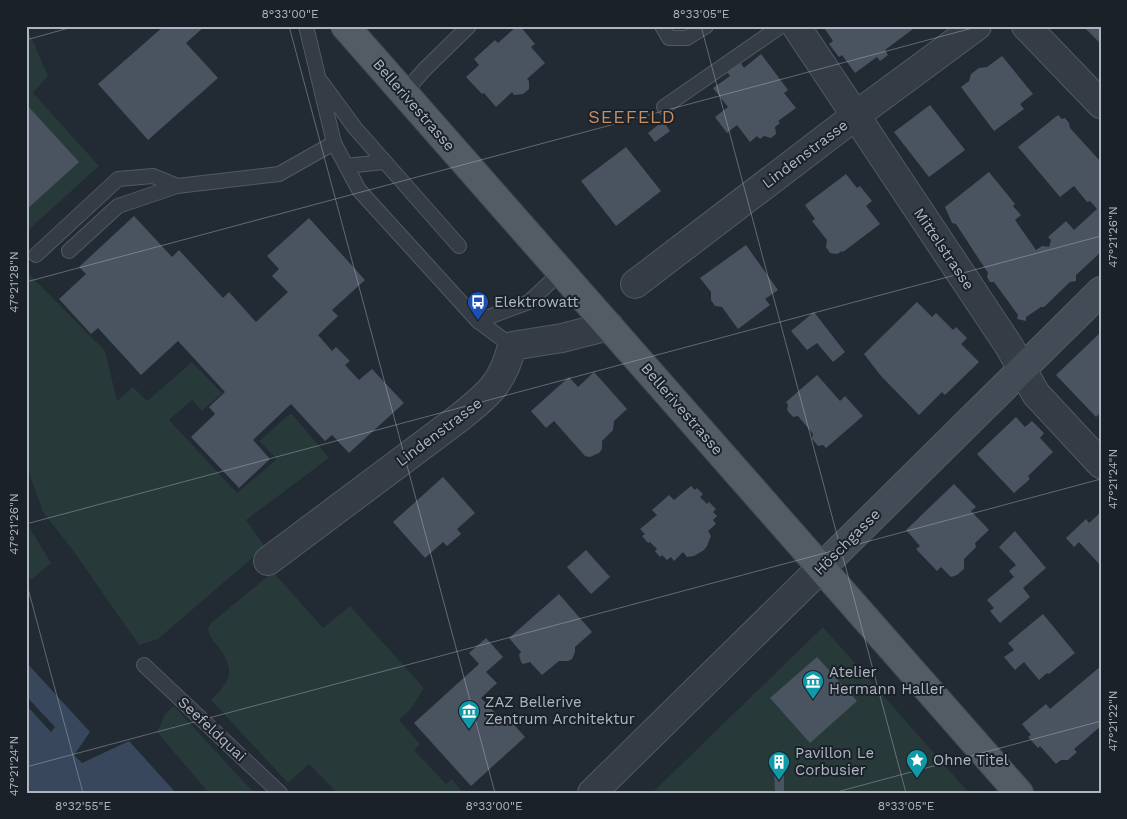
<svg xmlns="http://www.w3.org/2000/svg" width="1127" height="819" viewBox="0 0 1127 819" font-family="'Work Sans',sans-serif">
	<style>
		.green { fill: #283939 }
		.water { fill: #39475c }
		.pier { fill: #222a34 }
		.building { fill: #4a5460 }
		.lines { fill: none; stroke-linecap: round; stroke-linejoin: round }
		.service-casing { stroke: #525963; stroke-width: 16 }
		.minor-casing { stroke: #525963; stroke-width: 30 }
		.secondary-casing { stroke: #525963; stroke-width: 30 }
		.primary-casing { stroke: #3e454e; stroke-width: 30 }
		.service { stroke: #353c45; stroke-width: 14 }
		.minor { stroke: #353c45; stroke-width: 28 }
		.secondary { stroke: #434b57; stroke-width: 28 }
		.primary { stroke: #535b65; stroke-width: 28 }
		.ticks { fill: none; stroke: #afb6c2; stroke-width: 1; stroke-opacity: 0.45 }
		.labels { text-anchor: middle; stroke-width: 4; stroke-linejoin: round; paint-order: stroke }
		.street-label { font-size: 15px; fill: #afb6c2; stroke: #1a2129 }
		.poi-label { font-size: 15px; fill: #afb6c2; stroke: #1a2129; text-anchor: start }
		.quarter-label { font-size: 18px; letter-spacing: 1px; fill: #c68f66; stroke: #1a2129 }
		.neatline { fill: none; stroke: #afb6c2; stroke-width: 2 }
		.ticks-label { font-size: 12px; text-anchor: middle; fill: #afb6c2 }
	</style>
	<rect width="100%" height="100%" fill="#222a34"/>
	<g class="green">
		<polygon points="28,30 48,76 33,93 99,166 26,232 26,32"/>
		<polygon points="26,271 105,351 117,401 133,387 147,401 192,362 222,393 202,411 192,400 169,420 237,493 277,459 259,441 291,413 329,458 246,520 265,547 158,639 139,645 72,549 43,512 26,464"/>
		<polygon points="26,522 51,563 31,580 26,574"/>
		<path d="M273,572l50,56 27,-22 74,82 -14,22 -11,10 21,24 -6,6 32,34 6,-5 11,14h-126l-28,-29 -21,19 -77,-83c16,-15 25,-27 11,-48 -6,-9 -13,-13 -14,-24l3,-5z"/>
		<polygon points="823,627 969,793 652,793"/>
		<polygon points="174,706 254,793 209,793 157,732 165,714"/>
	</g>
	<polygon class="water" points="26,662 90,732 74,755 82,763 129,741 176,793 26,793"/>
	<polygon class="pier" points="26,696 55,727 51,732 26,705"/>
	<g class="building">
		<polygon points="164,26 205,26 186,43 218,78 148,140 98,84"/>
		<polygon points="517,26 520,26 535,44 531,47 545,63 527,79 529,81 529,89 523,94 514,95 512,92 496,107 484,93 482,94 466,77 479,65 474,59 495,40 498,43"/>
		<polygon points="823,26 917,26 885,50 888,55 880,61 877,57 855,73 842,55 839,57 829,44 833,41"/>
		<polygon points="1083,26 1101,26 1101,44"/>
		<polygon points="761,54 788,90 784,93 796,108 778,121 780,123 775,127 776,134 771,138 764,136 760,139 757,136 750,142 737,125 727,133 715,117 728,107 713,88 730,76 727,72 740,62 744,68"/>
		<polygon points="1002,56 1033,94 1020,104 1024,109 994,131 961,87 969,81 971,74 979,68 987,67"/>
		<polygon points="26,104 79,162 26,210"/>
		<polygon points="930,105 965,150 929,177 894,132"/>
		<polygon points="1058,115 1062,119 1065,118 1069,123 1070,128 1101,162 1101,252 1076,275 1076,281 1070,282 1044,307 1041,307 1026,317 1026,321 1017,319 1018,315 994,282 990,282 987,277 988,273 956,224 952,223 945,207 989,172 1015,204 1013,206 1021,215 1015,220 1036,250 1042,246 1049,247 1051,240 1048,237 1066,221 1074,230 1097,209 1090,201 1087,202 1074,186 1060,197 1018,147"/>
		<polygon points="663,121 670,131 655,142 648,133"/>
		<polygon points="626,147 661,191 616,226 581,181"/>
		<polygon points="846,174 857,188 860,186 872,201 866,206 880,224 843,252 842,251 837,254 830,253 826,247 827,240 812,221 815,219 805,205"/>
		<polygon points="134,216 172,257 179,250 223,298 229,292 256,322 288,292 272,276 279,269 267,256 309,218 365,280 332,310 338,316 318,335 332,351 336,347 350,361 345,365 359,380 372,369 404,403 349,453 332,435 325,441 291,404 253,440 270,459 239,488 191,437 215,414 209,407 225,392 178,341 141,375 98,328 91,334 59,299 86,274 79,267"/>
		<polygon points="746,245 778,290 765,299 770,305 738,329 722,307 715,306 711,300 711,292 700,278"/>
		<polygon points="917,302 932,317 936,313 953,330 956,327 967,338 961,344 979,362 945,395 942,392 919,415 881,376 864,354"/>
		<polygon points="814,312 845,352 833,362 817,343 807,350 791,331"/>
		<polygon points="1101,332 1101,412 1096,417 1056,375"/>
		<polygon points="594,372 627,409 614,421 613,430 602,441 602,449 599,453 590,457 585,456 554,421 546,428 531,411 569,377 578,387"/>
		<polygon points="817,375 840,401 845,396 863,416 826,448 823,445 818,446 812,439 813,434 798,416 793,417 787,410 788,405 786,402"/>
		<polygon points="1016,417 1025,427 1032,421 1044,433 1040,438 1053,452 1028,476 1030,479 1014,493 977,454"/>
		<polygon points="443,477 475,513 457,529 461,534 447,546 443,542 425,558 393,522"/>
		<polygon points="954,484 976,507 971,511 989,530 975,543 976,547 964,559 964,569 957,575 951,577 941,567 937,571 916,549 920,546 906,530"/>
		<polygon points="691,486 695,490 697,488 703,494 700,497 707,504 709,502 716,509 713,512 717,516 713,520 716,524 708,531 711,536 707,546 704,550 694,556 687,557 683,552 674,561 671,557 667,560 662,555 660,557 655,551 657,549 650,542 648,543 642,536 645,534 640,529 657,515 652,510 669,495 674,500"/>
		<polygon points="1101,512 1101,566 1079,542 1074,547 1066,538 1086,519 1089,523"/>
		<polygon points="1015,531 1046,568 1023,588 1030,597 1000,623 990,611 994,608 987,600 1014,577 1009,571 1016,565 999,547"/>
		<polygon points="586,550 610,577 591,594 567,567"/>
		<polygon points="559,594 592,632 575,647 575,652 572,659 568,661 559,661 542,675 530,662 523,664 521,662 519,655 521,652 509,638"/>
		<polygon points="1043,614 1075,653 1049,674 1047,673 1039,680 1024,662 1015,670 1004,657 1014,650 1008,643"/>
		<polygon points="486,638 503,657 486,672 497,683 481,698 505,723 509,719 525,737 471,786 414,723 479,664 469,653"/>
		<polygon points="817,657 857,701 810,743 770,698"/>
		<polygon points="1101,666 1101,726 1074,749 1077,752 1068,760 1061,760 1056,764 1040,746 1038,748 1028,737 1031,735 1022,724 1046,704 1050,709"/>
		<polygon points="774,770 784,770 784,793 775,793"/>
	</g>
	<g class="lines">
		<g class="service-casing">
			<g id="service">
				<polyline points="306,26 334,143 359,190 478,321 512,346"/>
				<polyline points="662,26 669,38 687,38 706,26"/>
				<polyline points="322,83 355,128 459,246"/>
				<polyline points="404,93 424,70 469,26"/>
				<polyline points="664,107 781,26"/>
				<polyline points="346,166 384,162"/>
				<polyline points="69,251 118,206 177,186 279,174 334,143"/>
				<polyline points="36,255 118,179 153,176 177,186"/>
				<polyline points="478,321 529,302 561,272"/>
				<polyline points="144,665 280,793"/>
			</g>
		</g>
		<g class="minor-casing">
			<g id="minor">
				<polyline points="796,26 1009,346 1036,394 1101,464"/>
				<polyline points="1026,26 1101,104"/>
				<polyline points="635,284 855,116 977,26"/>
				<path d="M268,561l191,-143c29,-23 44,-35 53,-72l50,-8 47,-12"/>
				<polyline points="592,793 821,568"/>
			</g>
		</g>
		<g class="secondary-casing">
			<polyline id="secondary" points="821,568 1101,291"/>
		</g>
		<g class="primary-casing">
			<polyline id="primary" points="345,26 1019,793"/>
		</g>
		<use href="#service" class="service"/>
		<use href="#minor" class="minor"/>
		<use href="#secondary" class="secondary"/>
		<use href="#primary" class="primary"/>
	</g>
	<path class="ticks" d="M289,26l206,767M701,26l205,767M26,40l50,-14M26,282l954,-256M26,524l1075,-288M26,581l57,212M26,767l1075,-288M833,793l268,-72"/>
	<defs>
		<g id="bus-pin" transform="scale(1.125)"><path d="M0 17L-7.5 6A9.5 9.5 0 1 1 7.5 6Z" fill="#1a4fb4" stroke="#1a2129"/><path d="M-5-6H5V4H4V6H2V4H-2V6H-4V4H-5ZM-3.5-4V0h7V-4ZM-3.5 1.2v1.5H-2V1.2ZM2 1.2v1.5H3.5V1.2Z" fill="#fff"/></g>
		<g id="museum-pin" transform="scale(1.125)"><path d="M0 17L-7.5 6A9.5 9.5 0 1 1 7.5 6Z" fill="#0f9aa8" stroke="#1a2129"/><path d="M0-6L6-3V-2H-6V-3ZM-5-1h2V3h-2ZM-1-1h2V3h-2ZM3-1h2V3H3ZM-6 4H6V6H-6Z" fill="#fff"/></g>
		<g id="sight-pin" transform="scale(1.125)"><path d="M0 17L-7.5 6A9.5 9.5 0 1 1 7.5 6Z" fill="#0f9aa8" stroke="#1a2129"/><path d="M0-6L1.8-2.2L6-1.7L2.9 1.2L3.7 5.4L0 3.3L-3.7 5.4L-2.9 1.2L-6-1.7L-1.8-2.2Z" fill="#fff"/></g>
		<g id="building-pin" transform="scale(1.125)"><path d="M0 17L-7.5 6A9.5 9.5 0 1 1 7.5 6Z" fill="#0f9aa8" stroke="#1a2129"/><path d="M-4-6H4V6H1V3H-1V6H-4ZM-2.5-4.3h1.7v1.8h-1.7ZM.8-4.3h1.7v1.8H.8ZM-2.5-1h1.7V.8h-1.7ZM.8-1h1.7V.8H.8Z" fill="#fff"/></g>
	</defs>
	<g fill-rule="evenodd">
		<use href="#bus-pin" x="478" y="302"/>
		<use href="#museum-pin" x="813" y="681"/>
		<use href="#museum-pin" x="469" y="711"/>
		<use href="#sight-pin" x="917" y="760"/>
		<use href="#building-pin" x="779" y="762"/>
	</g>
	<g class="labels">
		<g class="street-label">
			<text transform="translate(414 105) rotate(49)" y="5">Bellerivestrasse</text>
			<text transform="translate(805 154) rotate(-37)" y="5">Lindenstrasse</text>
			<text transform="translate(944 249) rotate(56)" y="5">Mittelstrasse</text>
			<text transform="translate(682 409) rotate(49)" y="5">Bellerivestrasse</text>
			<text transform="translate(439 432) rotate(-37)" y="5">Lindenstrasse</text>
			<text transform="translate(847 542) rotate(-45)" y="5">Höschgasse</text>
			<text transform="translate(212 729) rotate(43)" y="5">Seefeldquai</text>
		</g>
		<g class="poi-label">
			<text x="494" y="307">Elektrowatt</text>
			<text x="829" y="677">Atelier<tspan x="829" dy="17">Hermann Haller</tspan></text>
			<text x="485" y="707">ZAZ Bellerive<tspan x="485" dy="17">Zentrum Architektur</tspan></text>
			<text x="795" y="758">Pavillon Le<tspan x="795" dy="17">Corbusier</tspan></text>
			<text x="933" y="765">Ohne Titel</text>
		</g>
		<g class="quarter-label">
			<text x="632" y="123">SEEFELD</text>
		</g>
	</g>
	<rect width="1127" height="819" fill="none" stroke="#1a2129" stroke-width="55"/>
	<rect x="28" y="28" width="1072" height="764" class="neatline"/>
	<g class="ticks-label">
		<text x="290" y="18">8°33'00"E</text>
		<text x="701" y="18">8°33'05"E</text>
		<text transform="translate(1113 237) rotate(-90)" y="4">47°21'26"N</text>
		<text transform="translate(14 282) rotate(-90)" y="4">47°21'28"N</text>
		<text transform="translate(1113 479) rotate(-90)" y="4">47°21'24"N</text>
		<text transform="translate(14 524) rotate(-90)" y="4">47°21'26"N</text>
		<text transform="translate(1113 721) rotate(-90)" y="4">47°21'22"N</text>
		<text transform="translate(14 766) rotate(-90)" y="4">47°21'24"N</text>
		<text x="83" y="810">8°32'55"E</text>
		<text x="494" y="810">8°33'00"E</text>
		<text x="906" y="810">8°33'05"E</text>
	</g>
</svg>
